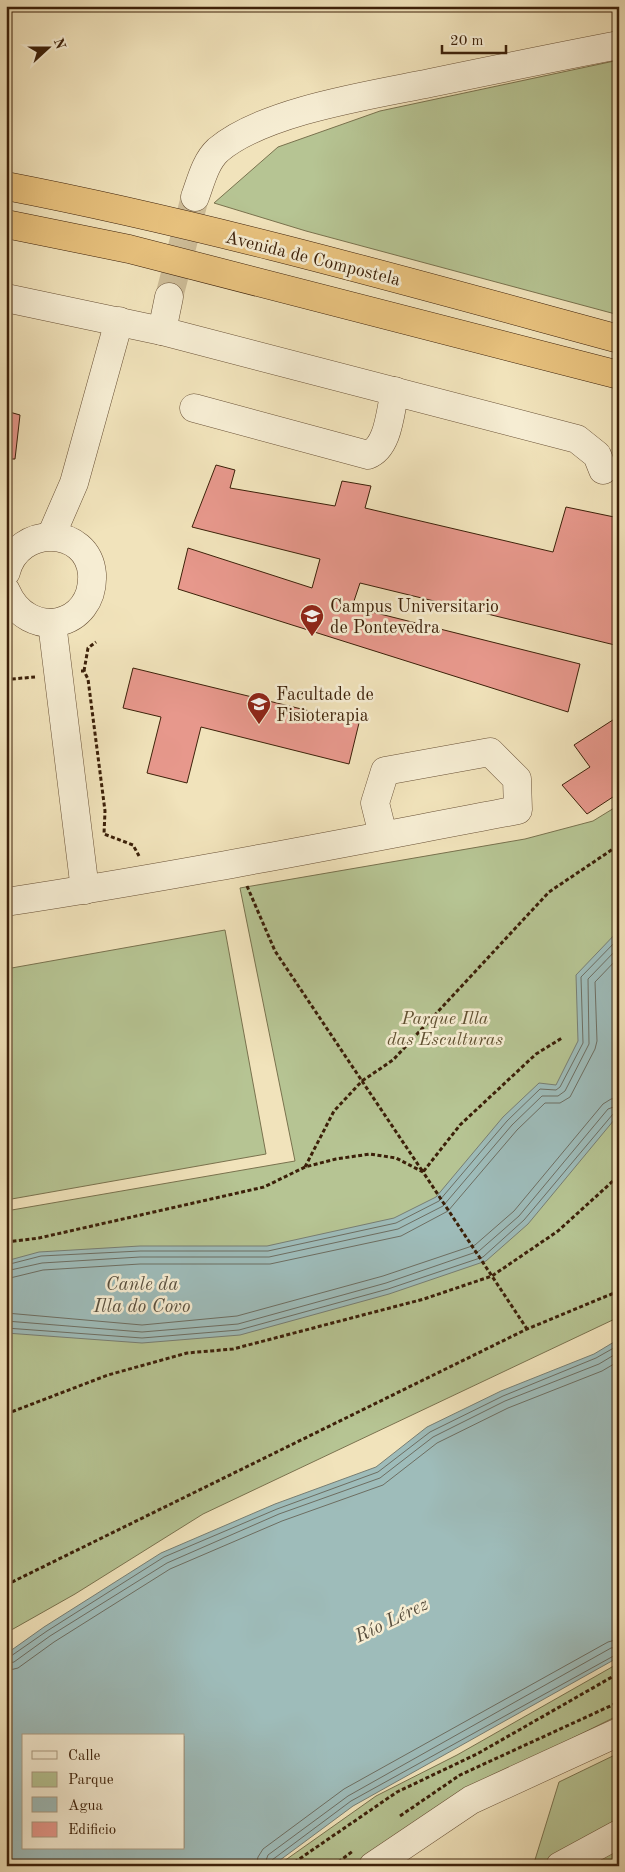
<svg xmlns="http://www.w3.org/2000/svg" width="625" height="1872" viewBox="0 0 625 1872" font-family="'Old Standard TT',serif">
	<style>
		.green { fill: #b6c493; stroke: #79724e }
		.water { fill: #9ebcba; stroke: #777e73; fill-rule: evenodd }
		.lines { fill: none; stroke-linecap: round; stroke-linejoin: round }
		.shore { stroke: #6d6e62; stroke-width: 1 }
		.building { fill: #e7988c; stroke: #3c2009 }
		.minor-tunnel { stroke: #cdbc97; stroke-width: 28; stroke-dasharray: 28 14; stroke-linecap: butt }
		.minor-casing { stroke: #695136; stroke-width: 29 }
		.highway-casing { stroke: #3c2009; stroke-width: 29 }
		.path { stroke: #3c2009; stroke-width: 3; stroke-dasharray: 4 2.5; stroke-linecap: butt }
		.minor { stroke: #f6edd3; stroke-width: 28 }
		.highway { stroke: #e8c27e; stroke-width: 28 }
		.labels { text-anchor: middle; stroke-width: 5; stroke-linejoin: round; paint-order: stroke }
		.street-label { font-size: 18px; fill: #3c2009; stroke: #f6edd3 }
		.poi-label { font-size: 18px; fill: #3c2009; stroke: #f6edd3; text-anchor: start }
		.park-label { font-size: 18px; font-style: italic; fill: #615132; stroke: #f6edd3 }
		.water-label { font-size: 19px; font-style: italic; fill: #594f3e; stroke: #f6edd3 }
	</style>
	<rect width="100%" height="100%" fill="#f1e3bb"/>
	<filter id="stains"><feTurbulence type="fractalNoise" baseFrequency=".004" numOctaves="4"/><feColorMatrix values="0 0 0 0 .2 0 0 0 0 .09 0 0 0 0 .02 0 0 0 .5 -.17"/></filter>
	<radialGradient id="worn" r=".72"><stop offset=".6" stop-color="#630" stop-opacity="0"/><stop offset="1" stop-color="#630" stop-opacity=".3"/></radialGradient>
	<g class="green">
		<polygon points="619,60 619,315 306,231 214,203 278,147 380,111"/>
		<polygon points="619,805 619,1317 203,1514 75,1594 6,1633 6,1211 295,1161 240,888 525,839 593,821"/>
		<polygon points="225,930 266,1154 6,1200 6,969"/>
		<polygon points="619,1663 619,1715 469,1790 364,1866 277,1866 376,1796 457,1755"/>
		<polygon points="619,1753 619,1866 534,1863 559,1782"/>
	</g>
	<g class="water">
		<polygon points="619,930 619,1114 528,1224 486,1261 389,1294 240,1335 142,1343 6,1333 6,1261 39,1252 140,1246 267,1246 394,1218 436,1197 503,1117 539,1083 556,1085 578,1041 576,975"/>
		<path d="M619,1339v318l-266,149 -81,60h-266v-212l38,-27 117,-74 114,-49 101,-37 51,-40 74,-36 93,-37zM24,1736h160v112h-160z"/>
	</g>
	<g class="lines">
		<g class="shore">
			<polyline points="6,1265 41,1256 140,1251 268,1251 396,1223 439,1201 507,1121 540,1089 556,1090 560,1087 583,1043 581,977 619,938"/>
			<polyline points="6,1271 42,1263 140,1257 269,1257 398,1229 443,1206 512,1125 542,1096 558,1096 565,1091 589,1044 588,979 619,947"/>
			<polyline points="6,1279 43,1270 140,1264 270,1264 401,1236 448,1211 517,1130 545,1103 560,1103 570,1097 595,1049 597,1041 595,982 619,957"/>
			<polyline points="6,1313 142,1325 237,1316 383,1276 475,1245 514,1211 603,1104 611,1099 619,1098"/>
			<polyline points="6,1321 142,1332 238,1324 386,1283 479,1251 519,1216 608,1109 619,1105"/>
			<polyline points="6,1328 142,1338 239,1330 388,1289 483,1257 524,1220 613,1114 619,1111"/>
			<polyline points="6,1657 11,1656 47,1631 164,1557 277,1509 378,1472 430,1432 503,1396 596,1358 619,1345"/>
			<polyline points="6,1664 14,1662 50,1636 167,1563 279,1514 380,1478 433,1437 505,1401 599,1364 619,1352"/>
			<polyline points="6,1671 18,1668 54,1642 170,1569 282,1521 383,1485 437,1443 508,1408 602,1371 619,1361"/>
			<polyline points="256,1866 258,1857 263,1849 344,1789 608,1642 619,1639"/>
			<polyline points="264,1866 268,1855 348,1796 611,1648 619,1647"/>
			<polyline points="270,1866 272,1860 351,1801 619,1653"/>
		</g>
	</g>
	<g class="building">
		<polygon points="6,411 20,415 15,459 6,459"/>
		<polygon points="216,465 235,470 230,488 335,506 342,481 371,486 365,508 553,552 566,507 619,518 619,646 360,583 352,607 580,664 568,712 178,589 188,548 312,588 320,559 192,527"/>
		<polygon points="133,668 359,723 349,764 201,727 187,783 147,773 161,717 123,708"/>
		<polygon points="619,716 619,793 587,814 562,785 590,767 574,745"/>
		<polygon points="6,780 11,805 6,806"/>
	</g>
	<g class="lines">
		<polyline class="minor-tunnel" points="169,297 195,197"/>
		<g class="minor-casing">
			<g id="minor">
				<path d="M195,197c6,-16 10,-35 23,-47 46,-39 153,-55 212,-67 63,-13 126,-26 189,-38"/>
				<polyline points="6,298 162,331 577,439 597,455 603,470"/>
				<polyline points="162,331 169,297"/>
				<path d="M194,408l174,47c21,-8 22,-44 27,-64"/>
				<polyline points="51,536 74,483 119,321"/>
				<path d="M6,572c12,-48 82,-46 86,2 3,54 -64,68 -86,17"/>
				<polyline points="52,623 85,890"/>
				<path d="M6,902c172,-26 342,-60 512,-92l-1,-31 -27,-27 -105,19 -10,32 8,32"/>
				<polyline points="373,1866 471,1800 619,1732"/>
				<polyline points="560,1866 619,1834"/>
			</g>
		</g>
		<g class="highway-casing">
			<g id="highway">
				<path d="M6,186c207,40 410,98 613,153"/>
				<polyline points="6,224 129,249 619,375"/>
			</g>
		</g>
		<g class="path">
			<polyline points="81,671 84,671 88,679 105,811 104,834 133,845 139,856"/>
			<polyline points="84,671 88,648 96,642"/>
			<polyline points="6,676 12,679 35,677"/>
			<polyline points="247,886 275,951 362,1081 393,1060 549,892 619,845"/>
			<polyline points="305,1167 334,1111 362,1081 423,1172 460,1125 536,1054 562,1038"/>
			<polyline points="6,1242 39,1238 264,1187 305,1167 336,1159 370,1154 396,1158 423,1172 527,1329"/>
			<polyline points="6,1414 108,1375 187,1353 233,1349 424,1299 492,1276 558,1231 613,1181 619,1171"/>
			<polyline points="6,1585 527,1329 619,1291"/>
			<polyline points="400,1816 460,1775 619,1702"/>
			<polyline points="289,1866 397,1792 477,1754 619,1673"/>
			<polyline points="333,1866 353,1851"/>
		</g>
		<use href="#minor" class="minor"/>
		<use href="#highway" class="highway"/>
	</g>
	<defs>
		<g id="university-pin" transform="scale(1.25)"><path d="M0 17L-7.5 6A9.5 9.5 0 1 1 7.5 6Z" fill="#8f2418" stroke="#f6edd3"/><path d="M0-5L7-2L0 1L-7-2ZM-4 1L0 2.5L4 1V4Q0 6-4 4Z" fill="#fff"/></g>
	</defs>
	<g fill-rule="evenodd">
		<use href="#university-pin" x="312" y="616"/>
		<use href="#university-pin" x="259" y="704"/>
	</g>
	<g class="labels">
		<g class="street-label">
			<text transform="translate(313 258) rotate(14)" y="6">Avenida de Compostela</text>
		</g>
		<g class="poi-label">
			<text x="330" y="612">Campus Universitario<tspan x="330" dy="21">de Pontevedra</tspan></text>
			<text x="276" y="700">Facultade de<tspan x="276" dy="21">Fisioterapia</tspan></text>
		</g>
		<g class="park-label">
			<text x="445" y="1024">Parque Illa<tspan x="445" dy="21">das Esculturas</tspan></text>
		</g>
		<g class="water-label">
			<text x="142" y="1290">Canle da<tspan x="142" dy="22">Illa do Covo</tspan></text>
			<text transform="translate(391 1619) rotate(-26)" y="7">Río Lérez</text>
		</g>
	</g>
	<rect width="625" height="1872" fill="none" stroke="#f1e3bb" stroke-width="25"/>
	<rect x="8" y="8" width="610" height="1857" fill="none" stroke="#3c2009" stroke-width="2.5"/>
	<rect x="12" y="12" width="600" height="1847" fill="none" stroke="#3c2009"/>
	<rect x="22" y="1734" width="162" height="115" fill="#f6edd3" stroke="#ac9b82"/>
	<rect x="32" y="1751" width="25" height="8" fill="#f6edd3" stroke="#ac9b82"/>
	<text x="68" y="1760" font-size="15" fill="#3c2009">Calle</text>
	<rect x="32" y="1772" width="25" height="15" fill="#b6c493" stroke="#ac9b82"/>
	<text x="68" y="1784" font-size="15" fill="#3c2009">Parque</text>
	<rect x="32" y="1797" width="25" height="15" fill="#9ebcba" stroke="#ac9b82"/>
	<text x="68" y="1810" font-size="15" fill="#3c2009">Agua</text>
	<rect x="32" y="1822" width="25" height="15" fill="#e7988c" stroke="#ac9b82"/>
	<text x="68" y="1834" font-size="15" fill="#3c2009">Edificio</text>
	<g transform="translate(48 48) rotate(69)" stroke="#f6edd3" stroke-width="4" paint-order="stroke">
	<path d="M0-4L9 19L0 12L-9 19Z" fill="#3c2009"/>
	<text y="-8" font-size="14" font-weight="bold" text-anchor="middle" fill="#3c2009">N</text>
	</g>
	<path d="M442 45v8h64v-8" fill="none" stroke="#3c2009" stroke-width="2.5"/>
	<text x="450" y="45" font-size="15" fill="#3c2009" stroke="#f6edd3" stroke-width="4" paint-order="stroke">20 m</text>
	<rect width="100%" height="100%" filter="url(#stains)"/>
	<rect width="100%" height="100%" fill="url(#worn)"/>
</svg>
